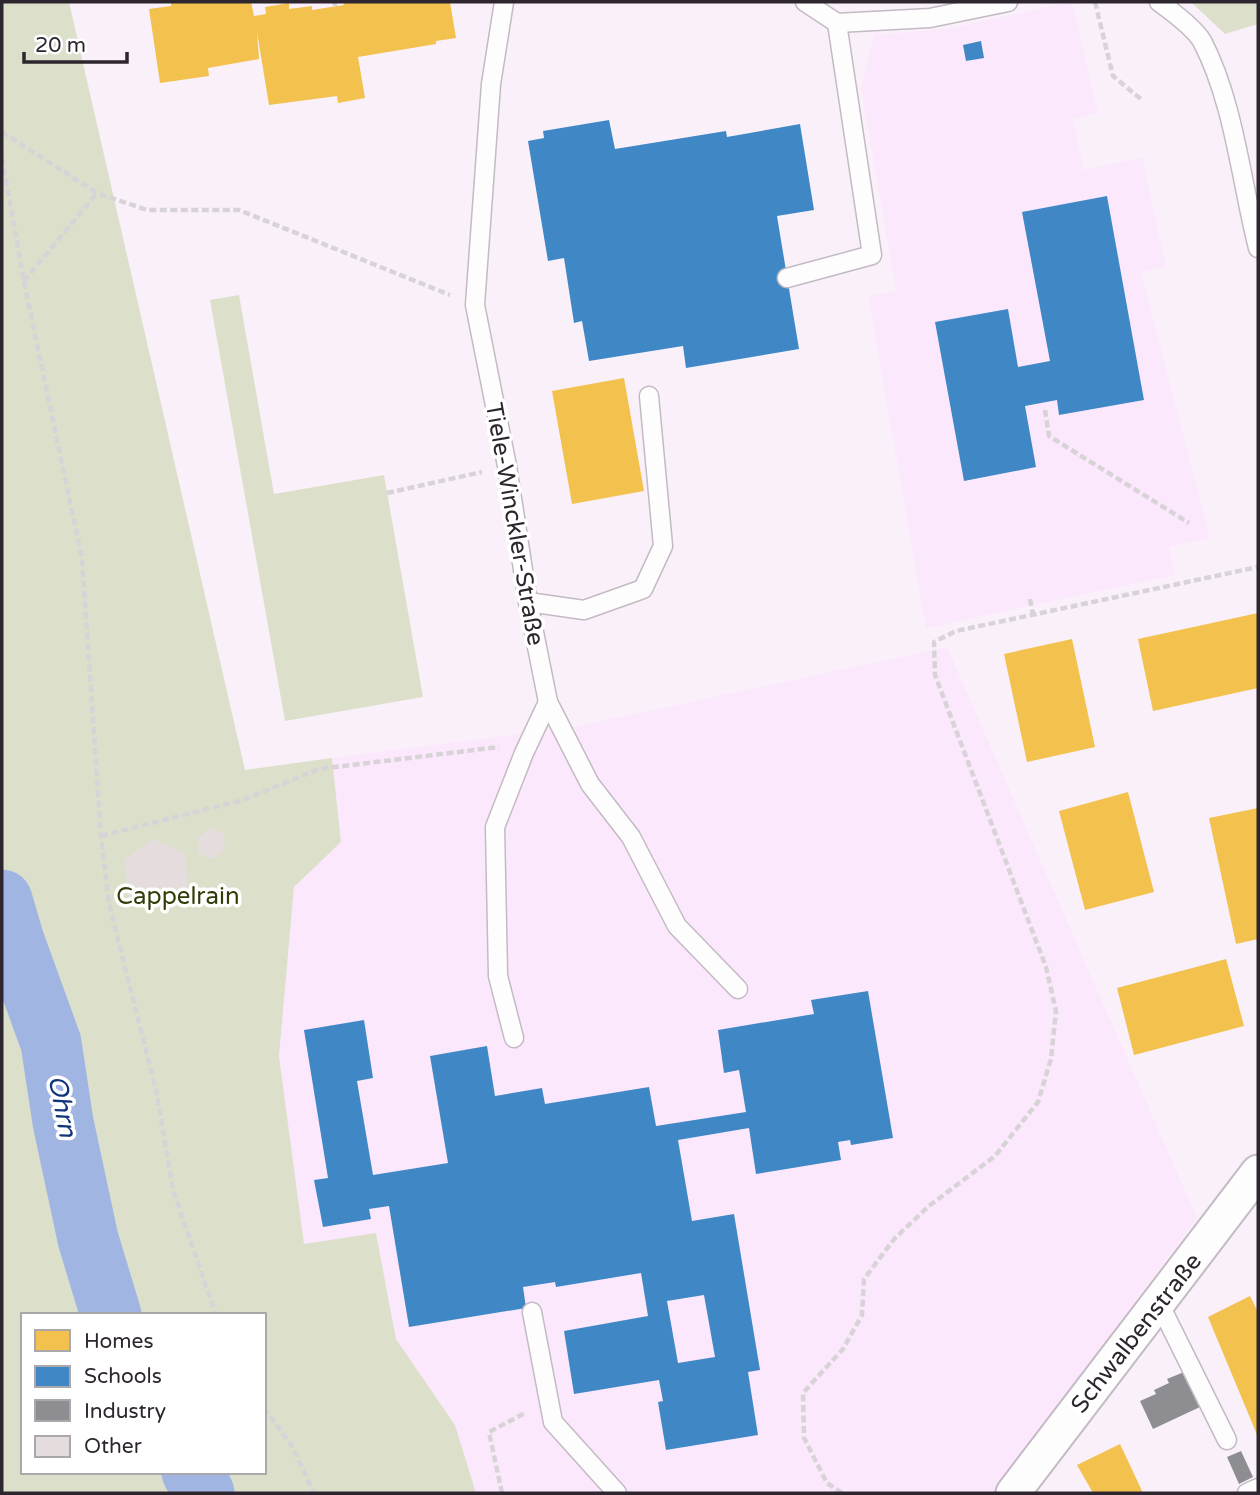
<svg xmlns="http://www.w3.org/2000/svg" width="1260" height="1495" viewBox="0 0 1260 1495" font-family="'Varela Round',sans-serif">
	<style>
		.built { fill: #fce8fc }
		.green { fill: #dce0cb; fill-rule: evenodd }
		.homes { fill: #f2c14e }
		.schools { fill: #3f88c5; fill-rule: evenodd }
		.industry { fill: #8d8d92 }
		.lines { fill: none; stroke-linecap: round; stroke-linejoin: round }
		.river { stroke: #a1b5e2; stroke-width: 61 }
		.building { fill: #e5dcdd }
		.lane-casing { stroke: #c3bac3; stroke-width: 21 }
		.street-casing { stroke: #c3bac3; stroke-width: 37 }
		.path { stroke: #d7d3d7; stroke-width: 4.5; stroke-dasharray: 7 3.5; stroke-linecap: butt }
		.lane { stroke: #fefdfe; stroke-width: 18 }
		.street { stroke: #fefdfe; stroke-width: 33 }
		.labels { text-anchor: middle; stroke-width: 7; stroke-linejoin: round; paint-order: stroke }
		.street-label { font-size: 24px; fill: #2e262e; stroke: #fff }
		.park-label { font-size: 24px; fill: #303d08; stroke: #fff }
		.water-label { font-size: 26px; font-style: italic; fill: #11357a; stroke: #fff }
	</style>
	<rect width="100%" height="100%" fill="#faf0fa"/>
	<g class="built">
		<polygon points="1072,2 1098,113 1073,119 1084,170 1142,157 1166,266 1141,272 1210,538 1169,547 1175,575 926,628 868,296 896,291 861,88 874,35 946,29"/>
		<polygon points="947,647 1197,1218 994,1493 476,1493 455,1425 396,1339 376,1233 304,1245 279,1056 294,887 341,842 332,758 574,727"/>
	</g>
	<g class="green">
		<path d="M2,2h67l176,768 87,-12 9,84 -47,45 -15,169 25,188 72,-11 20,106 59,86 21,68h-474zM23,1315h241v157h-241z"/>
		<polygon points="1191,2 1258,2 1258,24 1225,34"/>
		<polygon points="239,295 274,494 384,475 423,697 285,721 210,300"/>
	</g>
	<g class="homes">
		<polygon points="171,2 251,2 254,16 266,14 265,7 289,3 289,9 312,6 312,10 344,5 343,2 450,2 456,38 436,41 436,44 358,57 365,98 338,103 337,96 269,105 257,32 259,59 208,68 209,76 160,83 149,9 171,6"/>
		<polygon points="624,378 644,491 572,504 552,391"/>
		<polygon points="1258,613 1258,688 1153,711 1138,639"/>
		<polygon points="1072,639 1095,747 1027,762 1004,654"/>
		<polygon points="1128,792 1154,892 1085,910 1059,811"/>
		<polygon points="1258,808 1258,939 1236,944 1209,818"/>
		<polygon points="1226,959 1244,1026 1134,1055 1117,988"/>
		<polygon points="1250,1296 1258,1312 1258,1437 1208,1317"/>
		<polygon points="1120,1444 1143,1493 1093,1493 1077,1465"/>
	</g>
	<g class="schools">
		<polygon points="981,41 984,58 966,61 963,45"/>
		<polygon points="609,120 615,149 726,131 727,137 800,124 814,210 777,216 799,349 686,368 683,346 589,361 582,321 574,323 564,258 548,261 528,141 544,138 543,131"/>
		<polygon points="1107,196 1144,400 1059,415 1057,400 1025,406 1036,467 964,481 935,322 1008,309 1018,367 1050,361 1022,212"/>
		<path d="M868,991l25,147 -42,7 -1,-5 -12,2 3,18 -85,14 -7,-46 -71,12 14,81 42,-7 26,156 -12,2 10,63 -92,15 -8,-48 5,-1 -4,-21 -85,14 -10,-63 84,-15 -7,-43 -85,14 -1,-5 -32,5 3,21 -117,19 -20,-121 -20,3 2,10 -48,8 -9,-47 14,-2 -24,-148 60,-10 9,58 -16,3 16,94 75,-12 -18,-107 57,-10 8,50 47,-8 3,16 104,-17 7,39 90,-14 -7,-42 -15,3 -6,-43 96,-16 -3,-14zM704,1295l11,62 -37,6 -11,-62z"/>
	</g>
	<g class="industry">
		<polygon points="1184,1372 1200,1407 1153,1429 1140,1401 1156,1394 1154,1390 1169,1383 1167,1379"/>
		<polygon points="1241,1451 1253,1477 1239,1484 1227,1457"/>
	</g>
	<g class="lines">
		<g class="river">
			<polyline points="2,900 14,941 51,1043 63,1122 88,1239 111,1315"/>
			<polyline points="192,1472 204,1493"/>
		</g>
	</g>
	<g class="building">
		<polygon points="210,828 224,834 225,850 213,859 199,853 198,838"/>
		<polygon points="153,839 185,853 188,888 160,909 128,895 124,860"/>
	</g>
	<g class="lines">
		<g class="lane-casing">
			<g id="lane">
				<polyline points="504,2 491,84 475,305 507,466 528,602 548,702 590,784 631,837 677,926 738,989"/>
				<polyline points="805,2 837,23 930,18 1008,2"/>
				<path d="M1159,2c11,8 36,27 43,39 32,61 39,140 56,207"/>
				<polyline points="787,278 872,255 837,23"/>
				<polyline points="528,602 584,610 643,589 663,546 649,396"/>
				<polyline points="514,1038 498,976 495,827 524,753 548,702"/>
				<polyline points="1159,1303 1227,1440"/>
				<polyline points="532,1312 553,1422 617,1493"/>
				<polyline points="1247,1493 1258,1488"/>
			</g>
		</g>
		<g class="street-casing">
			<polyline id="street" points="1013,1493 1258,1172"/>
		</g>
		<g class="path">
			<polyline points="335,2 335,6"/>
			<polyline points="1095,2 1113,76 1142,100"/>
			<polyline points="2,132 97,193 147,210 239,210 450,295"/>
			<polyline points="2,158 24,282 82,559 101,836 109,904 156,1090 173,1190 216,1315"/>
			<polyline points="24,281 97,193"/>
			<polyline points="1045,410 1049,436 1189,523"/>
			<polyline points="387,493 482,472"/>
			<polyline points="1030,599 1033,615"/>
			<polyline points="101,836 243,800 319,769 499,747"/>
			<polyline points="264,1408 292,1446 314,1493"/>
			<polyline points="502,1493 489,1432 525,1413"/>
			<polyline points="842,1493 827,1483 804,1438 803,1393 843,1349 862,1315 864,1279 895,1238 929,1206 995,1156 1038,1102 1051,1059 1056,1011 1046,967 935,675 934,642 956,631 1258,567"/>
		</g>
		<use href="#lane" class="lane"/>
		<use href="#street" class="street"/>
	</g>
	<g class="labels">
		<g class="street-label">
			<text transform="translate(515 524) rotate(80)" y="8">Tiele-Winckler-Straße</text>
			<text transform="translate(1136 1333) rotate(-52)" y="8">Schwalbenstraße</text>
		</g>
		<g class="park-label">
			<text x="178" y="904">Cappelrain</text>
		</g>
		<g class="water-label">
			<text transform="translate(63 1106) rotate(79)" y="9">Ohrn</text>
		</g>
	</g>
	<rect width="1260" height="1495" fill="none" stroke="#2e262e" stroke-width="7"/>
	<rect x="21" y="1313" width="245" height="161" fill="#ffffff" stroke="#aba8ab" stroke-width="2"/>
	<rect x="35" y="1330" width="35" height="21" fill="#f2c14e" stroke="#aba8ab" stroke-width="2"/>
	<text x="84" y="1348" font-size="21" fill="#2e262e">Homes</text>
	<rect x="35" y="1366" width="35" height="21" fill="#3f88c5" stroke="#aba8ab" stroke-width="2"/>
	<text x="84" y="1383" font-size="21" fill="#2e262e">Schools</text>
	<rect x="35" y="1400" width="35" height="21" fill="#8d8d92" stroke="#aba8ab" stroke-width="2"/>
	<text x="84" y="1418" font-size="21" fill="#2e262e">Industry</text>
	<rect x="35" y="1436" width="35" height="21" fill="#e5dcdd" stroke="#aba8ab" stroke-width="2"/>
	<text x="84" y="1453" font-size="21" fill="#2e262e">Other</text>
	<path d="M24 52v10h103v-10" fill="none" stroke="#2e262e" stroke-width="3.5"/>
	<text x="35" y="52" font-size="21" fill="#2e262e" stroke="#ffffff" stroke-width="5" paint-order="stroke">20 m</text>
</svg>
